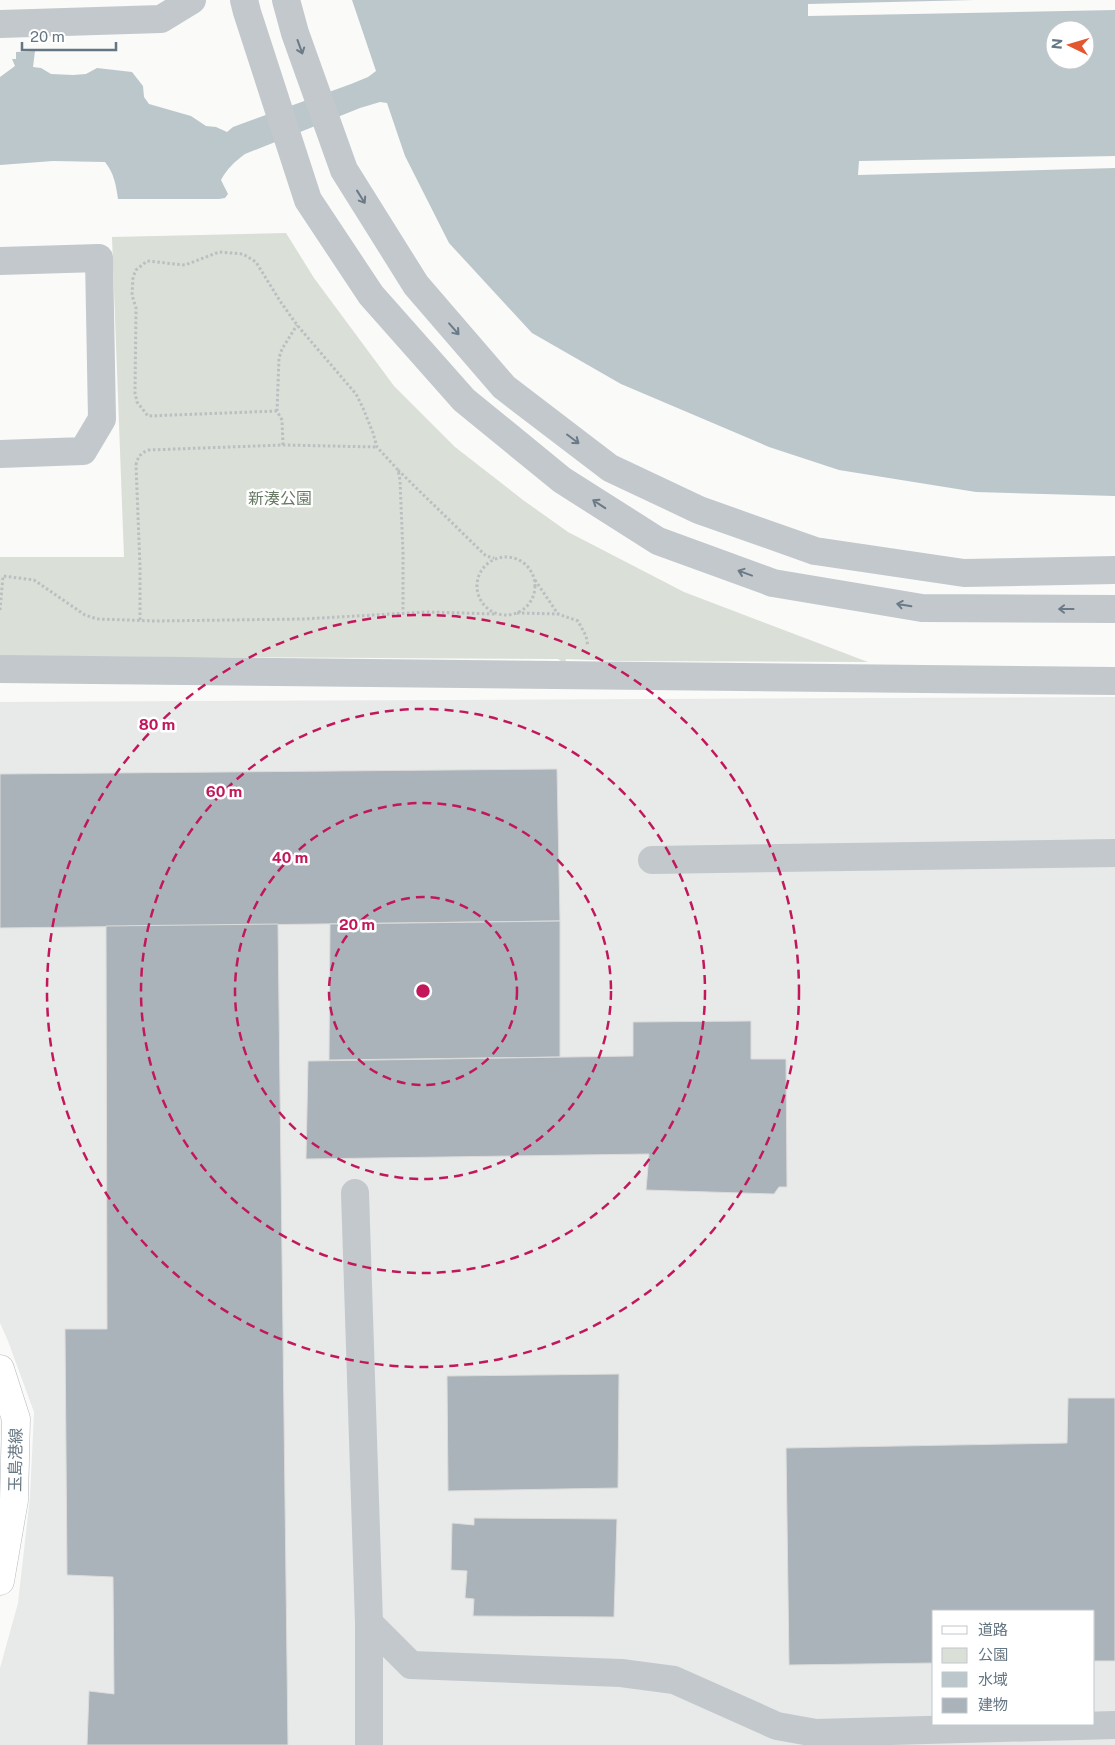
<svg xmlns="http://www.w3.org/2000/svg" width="1115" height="1745" viewBox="0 0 1115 1745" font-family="'Public Sans','Noto Sans JP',sans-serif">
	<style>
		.built { fill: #e8e9e9; fill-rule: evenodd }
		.green { fill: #dadfd7 }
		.water { fill: #bbc7cb; fill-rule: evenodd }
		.pier { fill: #fafaf8 }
		.building { fill: #aab3b9; stroke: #dcdcda }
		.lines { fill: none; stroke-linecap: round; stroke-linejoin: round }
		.major-casing { stroke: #b5babe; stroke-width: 29 }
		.path { stroke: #bbbfc2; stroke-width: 3; stroke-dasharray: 2.5 2.5; stroke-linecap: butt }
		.minor { stroke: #c3c8cc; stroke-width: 28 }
		.major { stroke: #fff; stroke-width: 28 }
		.oneway { stroke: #6a7a87 }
		.ring { fill: none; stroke: #c2185b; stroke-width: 2.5; stroke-dasharray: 9 6 }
		.labels { text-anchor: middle; stroke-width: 5; stroke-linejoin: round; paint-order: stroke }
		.park-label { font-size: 16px; fill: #687a64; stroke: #fff }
		.street-label { font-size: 16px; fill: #657683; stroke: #fff }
		.centre { fill: #c2185b; stroke: #fff; stroke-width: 2.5 }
		.ring-label { font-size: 15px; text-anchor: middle; font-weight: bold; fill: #c2185b; stroke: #fff; stroke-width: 5; stroke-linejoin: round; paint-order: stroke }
	</style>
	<rect width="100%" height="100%" fill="#fafaf8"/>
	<path class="built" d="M1115,697v1048h-1115v-77l18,-65 12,-106 4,-85 -26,-71 -8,-18v-621zM934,1611h160v113h-160z"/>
	<polygon class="green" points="286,233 314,278 394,386 455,447 523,500 568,532 684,592 868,662 617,661 566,659 565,664 558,659 0,656 0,557 124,557 112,237"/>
	<path class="water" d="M352,0h763v496l-139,-4 -137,-22 -70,-23 -148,-63 -89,-51 -83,-90 -44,-87 -18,-53 -7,-1 -20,6 -115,46c-11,8 -18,15 -24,26l7,14 -3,4 -6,1h-101c-2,-14 -4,-26 -13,-37l-52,-1 -53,4v-88l15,-11 -3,-7h4v-7l19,-1 -2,16 8,1 10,6 22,1 13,-1 11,-6 35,4 11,14 1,11 5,7 42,12 15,10 10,1 11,5 6,-5 118,-43 17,-7 8,-6zM1055,30h30v30h-30z"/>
	<g class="pier">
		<polygon points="974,0 1115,0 1115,10 808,16 808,4"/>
		<polygon points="1115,156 1115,168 858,175 859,161"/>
	</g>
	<g class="building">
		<polygon points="557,769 560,921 0,928 0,774"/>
		<polygon points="560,921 560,1057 329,1060 330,924"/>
		<polygon points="278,924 288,1745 87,1745 89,1691 114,1694 113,1577 67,1575 65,1329 107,1329 106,926"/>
		<polygon points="751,1021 751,1059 786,1059 787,1187 779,1187 774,1194 646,1190 649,1154 306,1159 308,1061 633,1056 633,1022"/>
		<polygon points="619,1374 618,1488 448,1491 447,1376"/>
		<polygon points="1068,1398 1115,1398 1115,1661 1094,1661 1094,1611 934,1611 934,1663 789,1665 786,1448 1067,1443"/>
		<polygon points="474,1518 617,1519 614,1617 473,1616 474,1599 465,1598 467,1571 451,1570 452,1523 474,1525"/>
	</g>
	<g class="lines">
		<g class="major-casing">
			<polyline id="major" points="0,1369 16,1419 14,1500 0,1581"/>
		</g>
		<g class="path">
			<polyline points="277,411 148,416 137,402 135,393 136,308 132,295 133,277 136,270 147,261 185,265 219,252 243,254 256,262 280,301 297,325 356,394 363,408 373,433 377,447 398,470 400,480 403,553 403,612"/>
			<polyline points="283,445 282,420 277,411 279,358 282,349 297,325"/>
			<polyline points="398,470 486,556 494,558"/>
			<circle cx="506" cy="586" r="29"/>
			<polyline points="535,580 558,614"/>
			<polyline points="0,610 3,576 34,580 85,615 97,619 155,621 303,619 427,612 496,614"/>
			<polyline points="517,613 558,614 578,621 586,636 588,646"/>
			<path d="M140,620v-53l-4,-102c2,-9 5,-12 13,-15l134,-5 94,2"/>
		</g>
		<g class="minor">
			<polyline points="244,0 247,12 308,200 371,295 464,400 562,480 658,541 773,583 922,608 1115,609"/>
			<polyline points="286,0 295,33 344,170 416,285 504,387 610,468 699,510 815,551 964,573 1115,570"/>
			<polyline points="0,24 161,19 192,0"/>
			<polyline points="0,261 99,258 102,419 83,451 0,454"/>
			<polyline points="0,669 1115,681"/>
			<polyline points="652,860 1115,853"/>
			<polyline points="355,1193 369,1623 369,1745"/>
			<polyline points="369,1623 411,1665 621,1673 674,1680 777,1726 816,1733 1115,1725"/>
		</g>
		<use href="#major" class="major"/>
	</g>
	<defs><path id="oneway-shaft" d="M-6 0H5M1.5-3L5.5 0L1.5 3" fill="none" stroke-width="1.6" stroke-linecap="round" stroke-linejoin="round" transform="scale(1.25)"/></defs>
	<g class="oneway">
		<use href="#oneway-shaft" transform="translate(300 47) rotate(70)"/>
		<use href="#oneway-shaft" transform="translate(361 197) rotate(58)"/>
		<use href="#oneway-shaft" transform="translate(454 329) rotate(49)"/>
		<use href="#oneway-shaft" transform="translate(573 439) rotate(37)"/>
		<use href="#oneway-shaft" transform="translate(599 504) rotate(-147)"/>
		<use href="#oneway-shaft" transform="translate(745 573) rotate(-160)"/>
		<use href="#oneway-shaft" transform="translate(904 605) rotate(-170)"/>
		<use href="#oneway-shaft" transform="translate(1066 609) rotate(-180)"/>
	</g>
	<g class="ring">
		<circle cx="423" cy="991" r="94"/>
		<circle cx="423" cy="991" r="188"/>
		<circle cx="423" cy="991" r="282"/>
		<circle cx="423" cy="991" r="376"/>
	</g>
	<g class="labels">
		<g class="park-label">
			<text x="280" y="504">新湊公園</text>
		</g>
		<g class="street-label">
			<text transform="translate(15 1460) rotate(-89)" y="6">玉島港線</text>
		</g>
	</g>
	<circle cx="423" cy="991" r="8" class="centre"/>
	<g class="ring-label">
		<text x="157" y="730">80 m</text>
		<text x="224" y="797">60 m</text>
		<text x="290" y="863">40 m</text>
		<text x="357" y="930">20 m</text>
	</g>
	<rect x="932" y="1610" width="162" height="115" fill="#ffffff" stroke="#c1c8cd"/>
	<rect x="942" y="1626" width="25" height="8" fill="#ffffff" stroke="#c1c8cd"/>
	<text x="978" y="1635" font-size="15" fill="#657683">道路</text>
	<rect x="942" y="1648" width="25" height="15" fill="#dadfd7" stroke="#c1c8cd"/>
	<text x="978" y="1660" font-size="15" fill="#657683">公園</text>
	<rect x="942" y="1672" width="25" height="15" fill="#bbc7cb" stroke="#c1c8cd"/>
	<text x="978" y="1685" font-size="15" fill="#657683">水域</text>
	<rect x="942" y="1698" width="25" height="15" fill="#aab3b9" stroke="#c1c8cd"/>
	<text x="978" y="1710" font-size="15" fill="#657683">建物</text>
	<g transform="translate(1070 45) rotate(275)"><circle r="24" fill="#ffffff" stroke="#c1c8cd"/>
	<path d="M0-4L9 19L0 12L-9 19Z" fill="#e4572e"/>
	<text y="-8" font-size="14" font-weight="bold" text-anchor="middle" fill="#657683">N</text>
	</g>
	<path d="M22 42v8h94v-8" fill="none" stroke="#657683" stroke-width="2.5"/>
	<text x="30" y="42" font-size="15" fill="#657683" stroke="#ffffff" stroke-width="4" paint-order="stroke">20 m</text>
</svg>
